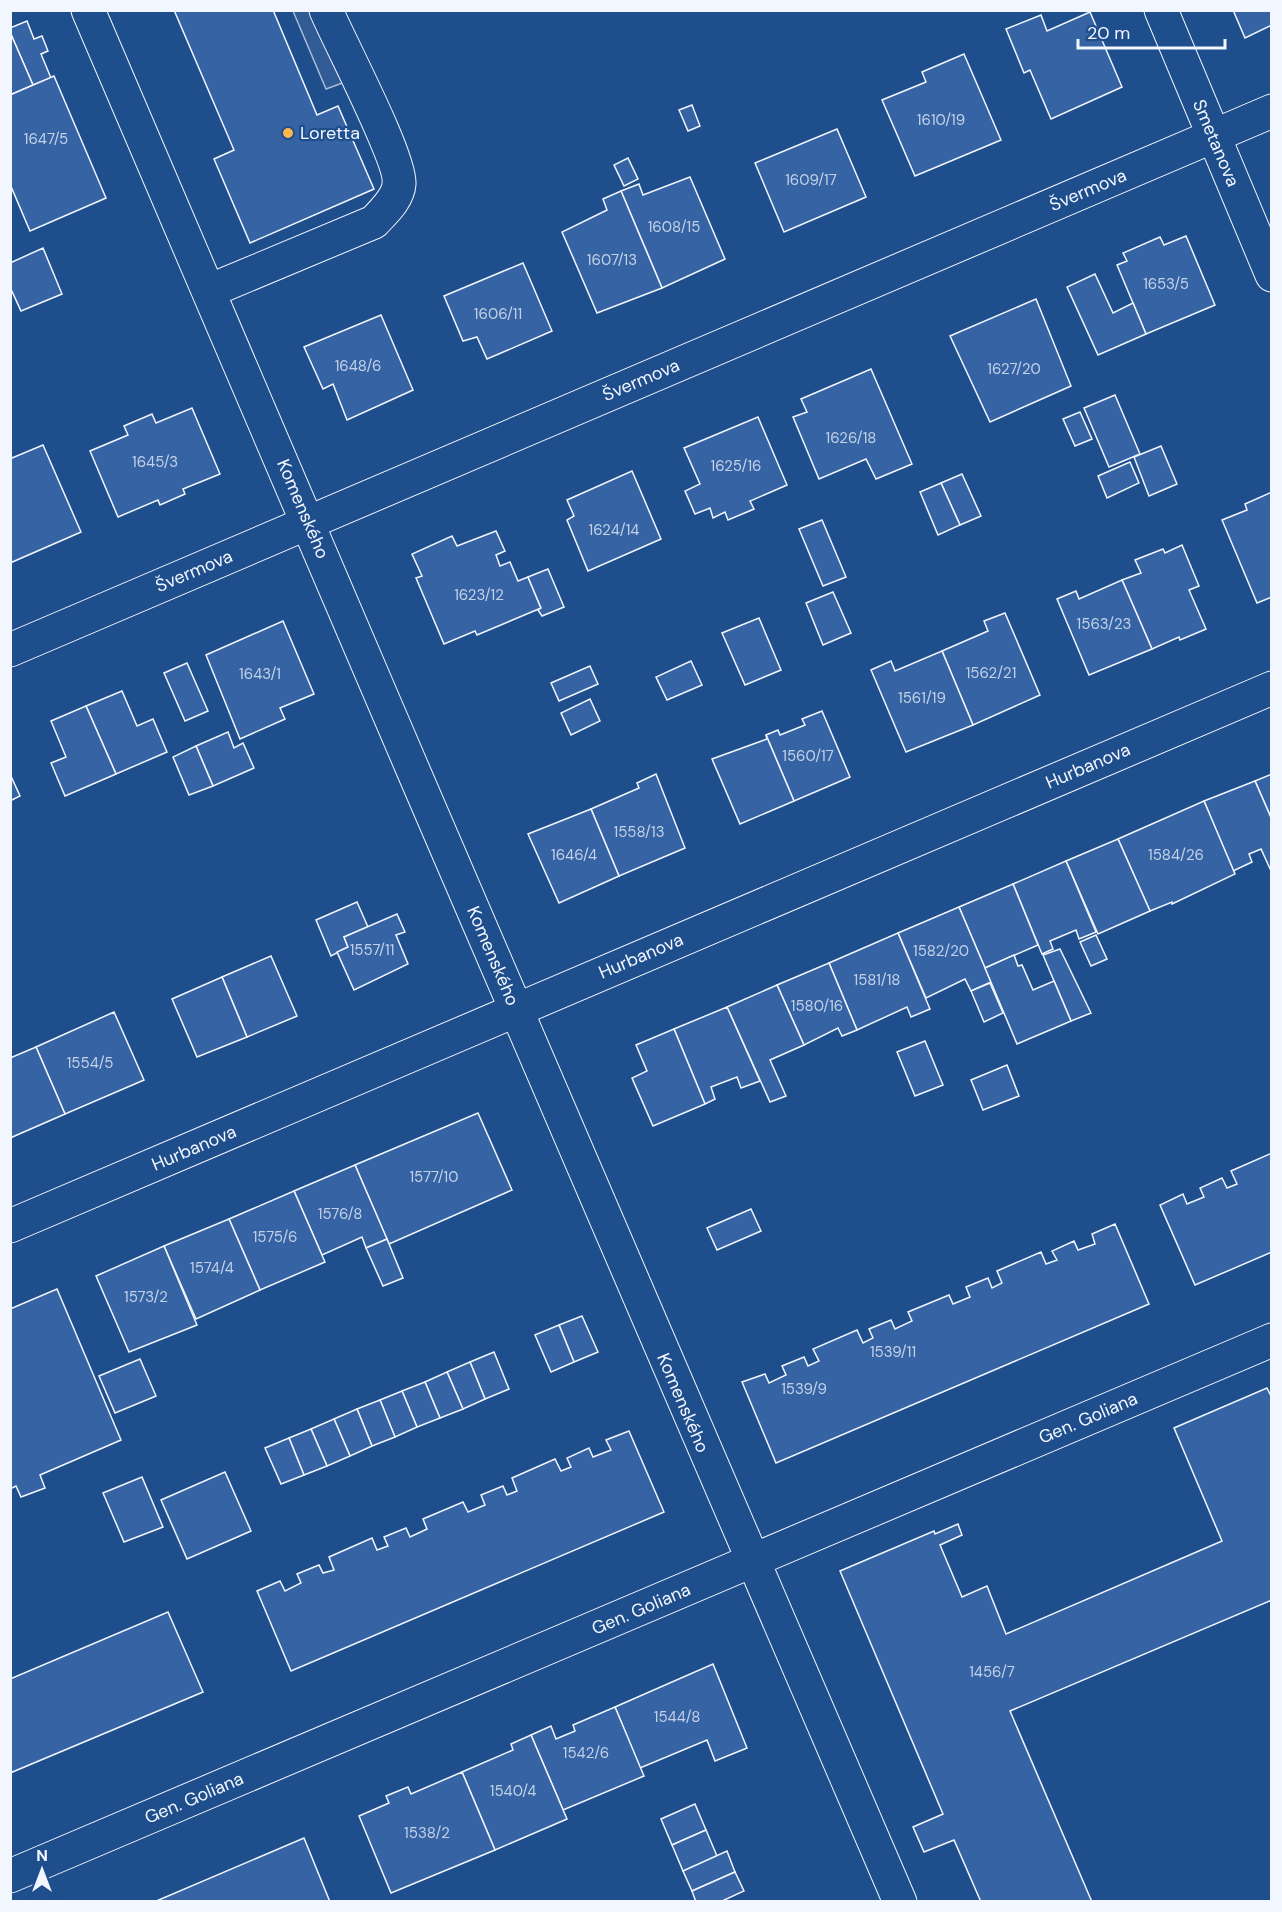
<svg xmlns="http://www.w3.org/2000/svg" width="1282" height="1912" viewBox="0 0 1282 1912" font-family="'DM Sans',sans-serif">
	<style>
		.built { fill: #305b95; stroke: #a8bbd7; stroke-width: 1.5 }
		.building { fill: #3563a3; stroke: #f2f6ff; stroke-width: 1.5 }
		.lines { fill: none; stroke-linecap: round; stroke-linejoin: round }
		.minor-casing { stroke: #f2f6ff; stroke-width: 35 }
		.minor { stroke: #1f4e8c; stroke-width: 33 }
		.poi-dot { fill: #ffb74d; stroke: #1f4e8c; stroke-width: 2 }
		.labels { text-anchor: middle; stroke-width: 4.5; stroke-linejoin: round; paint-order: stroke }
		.number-label { font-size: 15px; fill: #c3d1e8 }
		.poi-label { font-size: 18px; fill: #f2f6ff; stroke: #1f4e8c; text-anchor: start }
		.street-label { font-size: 18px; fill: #f2f6ff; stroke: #1f4e8c }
	</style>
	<rect width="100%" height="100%" fill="#1f4e8c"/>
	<polygon class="built" points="293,11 326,11 356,78 326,89"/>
	<g class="building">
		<polygon points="174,10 273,10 317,115 338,106 374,189 250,243 214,159 234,150"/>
		<polygon points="1233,10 1272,10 1272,25 1245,38"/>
		<polygon points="1090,12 1122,87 1051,119 1030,70 1024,73 1006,29 1041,15 1047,31"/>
		<polygon points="27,21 34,39 42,36 48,51 41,54 51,78 33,85 10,32 10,28"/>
		<polygon points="10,32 33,85 10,95"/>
		<polygon points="964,54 1001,140 915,176 882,100 926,82 922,72"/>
		<polygon points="54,76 106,198 30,231 10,184 10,95"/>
		<polygon points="692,105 700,126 688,131 679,110"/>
		<polygon points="837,129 866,197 784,232 755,163"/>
		<polygon points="628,158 638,179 624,186 614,165"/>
		<polygon points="690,177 725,259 662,288 621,191 639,184 643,195"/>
		<polygon points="621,191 662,288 597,313 562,232 607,210 603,199"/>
		<polygon points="1186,236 1215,305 1146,334 1117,265 1127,261 1123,253 1160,237 1164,245"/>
		<polygon points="43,248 62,294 21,311 10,287 10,263"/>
		<polygon points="523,263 552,331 487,359 477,337 463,341 444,296"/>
		<polygon points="1095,274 1113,313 1133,303 1146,334 1098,355 1067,287"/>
		<polygon points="1036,299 1071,386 990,422 950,336"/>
		<polygon points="381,315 413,390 347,420 333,384 323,389 304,347"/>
		<polygon points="871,369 912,464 876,479 866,459 819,479 793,417 807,412 801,399"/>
		<polygon points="1115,395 1140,454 1109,467 1084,408"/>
		<polygon points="192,408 220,474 183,489 185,494 160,505 158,500 118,517 90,451 128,435 124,426 152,414 156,423"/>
		<polygon points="1080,412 1092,439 1075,446 1063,419"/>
		<polygon points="758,417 787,485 750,501 754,509 728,520 725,512 713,518 710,508 695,514 685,491 700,484 684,448"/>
		<polygon points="43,445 81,532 10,563 10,454 12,458"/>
		<polygon points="1161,446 1177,484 1149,496 1134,457"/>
		<polygon points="1130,462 1139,483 1107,498 1098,476"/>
		<polygon points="632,471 661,539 588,571 567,520 574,516 567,500"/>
		<polygon points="962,474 981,516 960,525 941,483"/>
		<polygon points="941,483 960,525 938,535 920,492"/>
		<polygon points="1272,492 1272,597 1257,603 1222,520 1247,510 1245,504"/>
		<polygon points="822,520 846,577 823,586 799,529"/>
		<polygon points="496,531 505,551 496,555 500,566 510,562 518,581 528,577 541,608 477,635 475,631 444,644 416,578 422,576 412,554 452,536 457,546"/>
		<polygon points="1182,545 1199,586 1189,590 1206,629 1180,640 1179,637 1152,649 1122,580 1141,573 1135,560 1163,549 1165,553"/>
		<polygon points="548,569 564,607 542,616 538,610 541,608 528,577"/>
		<polygon points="1122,580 1152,649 1089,675 1057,599 1076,591 1079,599"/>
		<polygon points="833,592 851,633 823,645 806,603"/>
		<polygon points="1005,613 1040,695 973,725 942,651 988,631 984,621"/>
		<polygon points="759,618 781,670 745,685 722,633"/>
		<polygon points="283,621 314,694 280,708 285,719 240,739 206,655"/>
		<polygon points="942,651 973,725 906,752 871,670 891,661 895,671"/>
		<polygon points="691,661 702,685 667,700 656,677"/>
		<polygon points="187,663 208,711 185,721 164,673"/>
		<polygon points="590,666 598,684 559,701 551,683"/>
		<polygon points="122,691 137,726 153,719 167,752 116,774 86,706"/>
		<polygon points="590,699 600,721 571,735 561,713"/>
		<polygon points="86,706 116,774 65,796 51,763 66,757 51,721"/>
		<polygon points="822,711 850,777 794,801 766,735 778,730 780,735 805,725 802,719"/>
		<polygon points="228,732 234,748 243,743 254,768 213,786 196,746"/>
		<polygon points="766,735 794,801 740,824 712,759 767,739"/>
		<polygon points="196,746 213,786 189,795 173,757"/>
		<polygon points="10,774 20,796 10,801"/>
		<polygon points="656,774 685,848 619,876 591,809 639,788 637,783"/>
		<polygon points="1272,774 1272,820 1255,781"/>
		<polygon points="1255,781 1272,820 1272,873 1261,849 1249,854 1252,862 1233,871 1204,801"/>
		<polygon points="1204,801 1235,874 1172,904 1172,902 1150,911 1118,839"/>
		<polygon points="591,809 619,876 559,903 528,834"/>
		<polygon points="1118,839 1150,911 1098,934 1066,861"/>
		<polygon points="1066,861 1096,932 1079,939 1076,930 1050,941 1053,949 1042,954 1013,884"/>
		<polygon points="1013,884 1038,945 985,968 959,907"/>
		<polygon points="357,902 368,927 344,937 348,947 331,956 316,920"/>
		<polygon points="959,907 991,982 971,991 965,979 926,998 898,933"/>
		<polygon points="397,914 405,932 396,935 408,964 354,990 337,952 348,947 344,937"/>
		<polygon points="898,933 930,1009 911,1017 907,1007 857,1030 829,963"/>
		<polygon points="1096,935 1107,959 1091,966 1080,942"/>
		<polygon points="1060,949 1091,1013 1071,1021 1043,955"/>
		<polygon points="1014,955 1018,966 1022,965 1033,990 1054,981 1071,1021 1017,1044 985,968"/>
		<polygon points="271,956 297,1016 247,1037 222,977"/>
		<polygon points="829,963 857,1030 842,1036 838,1028 804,1045 777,985"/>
		<polygon points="222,977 247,1037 197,1057 172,999"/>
		<polygon points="990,983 1003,1013 984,1022 971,991"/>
		<polygon points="777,985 804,1045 770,1060 786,1096 770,1102 727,1007"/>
		<polygon points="727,1007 760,1081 741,1088 737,1077 711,1087 715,1099 705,1104 674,1029"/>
		<polygon points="114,1012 144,1080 65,1114 36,1047"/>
		<polygon points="674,1029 705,1104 653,1126 632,1078 647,1071 636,1045"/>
		<polygon points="925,1041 943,1085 915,1096 897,1052"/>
		<polygon points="36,1047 65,1114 10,1138 10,1058"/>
		<polygon points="1007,1065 1019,1096 983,1110 971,1080"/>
		<polygon points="478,1113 512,1190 389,1244 355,1165"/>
		<polygon points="1272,1153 1272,1252 1195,1285 1160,1205 1183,1194 1187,1204 1204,1197 1200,1188 1222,1178 1227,1188 1237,1184 1231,1171"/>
		<polygon points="355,1165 387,1239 366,1248 362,1237 322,1255 294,1191"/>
		<polygon points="294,1191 325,1262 260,1290 229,1219"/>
		<polygon points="751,1209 761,1231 717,1250 707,1228"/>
		<polygon points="229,1219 260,1290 196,1319 164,1246"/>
		<polygon points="1115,1224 1149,1304 776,1463 742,1382 765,1374 769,1383 786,1375 782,1366 804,1357 808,1366 819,1361 813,1349 857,1330 863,1343 873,1338 869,1329 891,1320 895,1329 912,1321 908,1312 949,1295 953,1304 970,1297 966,1287 988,1278 992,1288 1002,1283 997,1271 1041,1252 1046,1264 1057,1260 1052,1251 1074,1241 1078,1250 1095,1244 1092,1234"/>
		<polygon points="387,1239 403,1278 383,1286 366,1248"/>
		<polygon points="164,1246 197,1325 129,1352 96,1276"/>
		<polygon points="57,1289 121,1440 40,1475 45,1488 21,1497 16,1486 10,1489 10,1309"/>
		<polygon points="582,1316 598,1352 574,1362 559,1325"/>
		<polygon points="559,1325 574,1362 551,1372 535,1335"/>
		<polygon points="494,1352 509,1389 485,1399 470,1362"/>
		<polygon points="140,1359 156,1396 115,1413 99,1376"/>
		<polygon points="470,1362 485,1399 463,1409 447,1372"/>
		<polygon points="447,1372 463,1409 440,1418 425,1382"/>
		<polygon points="425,1382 440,1418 417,1427 402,1391"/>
		<polygon points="1267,1388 1272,1398 1272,1600 1010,1711 1092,1902 981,1902 954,1840 924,1852 913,1827 943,1814 840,1571 934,1531 935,1534 958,1524 962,1535 940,1545 962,1597 987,1586 1006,1634 1222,1541 1174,1428"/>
		<polygon points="402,1391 417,1427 395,1437 380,1400"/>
		<polygon points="380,1400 395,1437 372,1446 357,1409"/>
		<polygon points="357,1409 372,1446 350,1456 334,1419"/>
		<polygon points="334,1419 350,1456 327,1466 311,1429"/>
		<polygon points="311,1429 327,1466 304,1475 289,1438"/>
		<polygon points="629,1431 664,1512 291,1671 257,1591 280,1581 285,1591 301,1583 297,1574 319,1565 323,1573 334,1570 329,1557 372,1538 377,1550 388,1546 384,1537 406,1528 410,1537 427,1529 423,1519 463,1502 468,1512 485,1505 481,1495 503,1486 507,1495 517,1491 512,1478 555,1459 561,1471 571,1467 567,1458 589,1448 593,1457 611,1450 606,1440"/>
		<polygon points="289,1438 304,1475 281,1484 265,1448"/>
		<polygon points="225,1472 251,1531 187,1559 161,1500"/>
		<polygon points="142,1477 163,1527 124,1542 103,1493"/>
		<polygon points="168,1612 203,1692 10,1773 10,1679"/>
		<polygon points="713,1664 747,1748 715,1761 707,1740 640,1768 615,1707"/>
		<polygon points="615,1707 644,1776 563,1810 531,1735 551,1726 556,1739 575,1731 573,1725"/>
		<polygon points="531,1735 567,1819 495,1850 462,1772 513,1750 511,1744"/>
		<polygon points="462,1772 495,1850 391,1893 359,1816 389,1803 386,1796 408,1787 411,1794"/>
		<polygon points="695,1804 706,1830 672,1845 661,1819"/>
		<polygon points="706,1830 717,1856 683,1871 672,1845"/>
		<polygon points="304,1838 330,1902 154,1902"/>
		<polygon points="727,1851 735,1872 692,1891 683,1871"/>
		<polygon points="735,1872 744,1891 720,1902 696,1902 692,1891"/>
	</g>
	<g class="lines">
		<g class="minor-casing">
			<g id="minor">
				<path d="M88,10c272,630 536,1264 812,1892"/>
				<polyline points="1161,10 1272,275"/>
				<path d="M209,291l165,-69c9,-10 24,-23 25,-38 3,-24 -60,-143 -73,-174"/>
				<polyline points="10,650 1272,111"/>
				<polyline points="10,1226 1272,688"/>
				<polyline points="10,1876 1272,1340"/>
			</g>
		</g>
		<use href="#minor" class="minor"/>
	</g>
	<circle class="poi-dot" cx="288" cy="133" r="6"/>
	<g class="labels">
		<g class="number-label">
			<text x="941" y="125">1610/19</text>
			<text x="46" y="144">1647/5</text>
			<text x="811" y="185">1609/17</text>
			<text x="674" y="232">1608/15</text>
			<text x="612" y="265">1607/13</text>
			<text x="1166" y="289">1653/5</text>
			<text x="498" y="319">1606/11</text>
			<text x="358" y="371">1648/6</text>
			<text x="1014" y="374">1627/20</text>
			<text x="851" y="443">1626/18</text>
			<text x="155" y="467">1645/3</text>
			<text x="736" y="471">1625/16</text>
			<text x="614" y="535">1624/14</text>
			<text x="479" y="600">1623/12</text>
			<text x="1104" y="629">1563/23</text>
			<text x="991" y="678">1562/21</text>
			<text x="260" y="679">1643/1</text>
			<text x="922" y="703">1561/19</text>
			<text x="808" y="761">1560/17</text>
			<text x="639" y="837">1558/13</text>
			<text x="574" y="860">1646/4</text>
			<text x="1176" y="860">1584/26</text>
			<text x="372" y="955">1557/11</text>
			<text x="941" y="956">1582/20</text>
			<text x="877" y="985">1581/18</text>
			<text x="817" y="1011">1580/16</text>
			<text x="90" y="1068">1554/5</text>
			<text x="434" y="1182">1577/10</text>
			<text x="340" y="1219">1576/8</text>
			<text x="275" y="1242">1575/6</text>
			<text x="212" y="1273">1574/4</text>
			<text x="146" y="1302">1573/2</text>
			<text x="893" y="1357">1539/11</text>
			<text x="804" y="1394">1539/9</text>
			<text x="992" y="1677">1456/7</text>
			<text x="677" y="1722">1544/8</text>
			<text x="586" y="1758">1542/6</text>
			<text x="513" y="1796">1540/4</text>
			<text x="427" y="1838">1538/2</text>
		</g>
		<g class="poi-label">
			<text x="300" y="139">Loretta</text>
		</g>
		<g class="street-label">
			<text transform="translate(1216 143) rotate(67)" y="6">Smetanova</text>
			<text transform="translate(1088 190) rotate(-23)" y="6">Švermova</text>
			<text transform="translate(641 380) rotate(-23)" y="6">Švermova</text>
			<text transform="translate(303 509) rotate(67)" y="6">Komenského</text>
			<text transform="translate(194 571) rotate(-23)" y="6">Švermova</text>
			<text transform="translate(1088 766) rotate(-23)" y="6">Hurbanova</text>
			<text transform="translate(493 956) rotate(67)" y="6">Komenského</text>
			<text transform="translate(641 956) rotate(-23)" y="6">Hurbanova</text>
			<text transform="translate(194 1148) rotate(-23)" y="6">Hurbanova</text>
			<text transform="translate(683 1403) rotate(67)" y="6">Komenského</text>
			<text transform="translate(1088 1418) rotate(-23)" y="6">Gen. Goliana</text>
			<text transform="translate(641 1609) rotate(-23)" y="6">Gen. Goliana</text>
			<text transform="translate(194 1798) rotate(-23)" y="6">Gen. Goliana</text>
		</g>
	</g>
	<rect width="1282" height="1912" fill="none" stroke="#f2f6ff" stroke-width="24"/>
	<g transform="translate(42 1870)" stroke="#1f4e8c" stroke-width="4.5" paint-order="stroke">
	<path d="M0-4.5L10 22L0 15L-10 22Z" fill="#f2f6ff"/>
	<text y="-9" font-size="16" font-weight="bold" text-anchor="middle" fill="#f2f6ff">N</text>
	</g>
	<path d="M1078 39v9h147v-9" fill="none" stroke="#f2f6ff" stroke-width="3"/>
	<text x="1087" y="39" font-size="18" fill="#f2f6ff" stroke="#1f4e8c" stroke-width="4.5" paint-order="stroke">20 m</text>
</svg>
